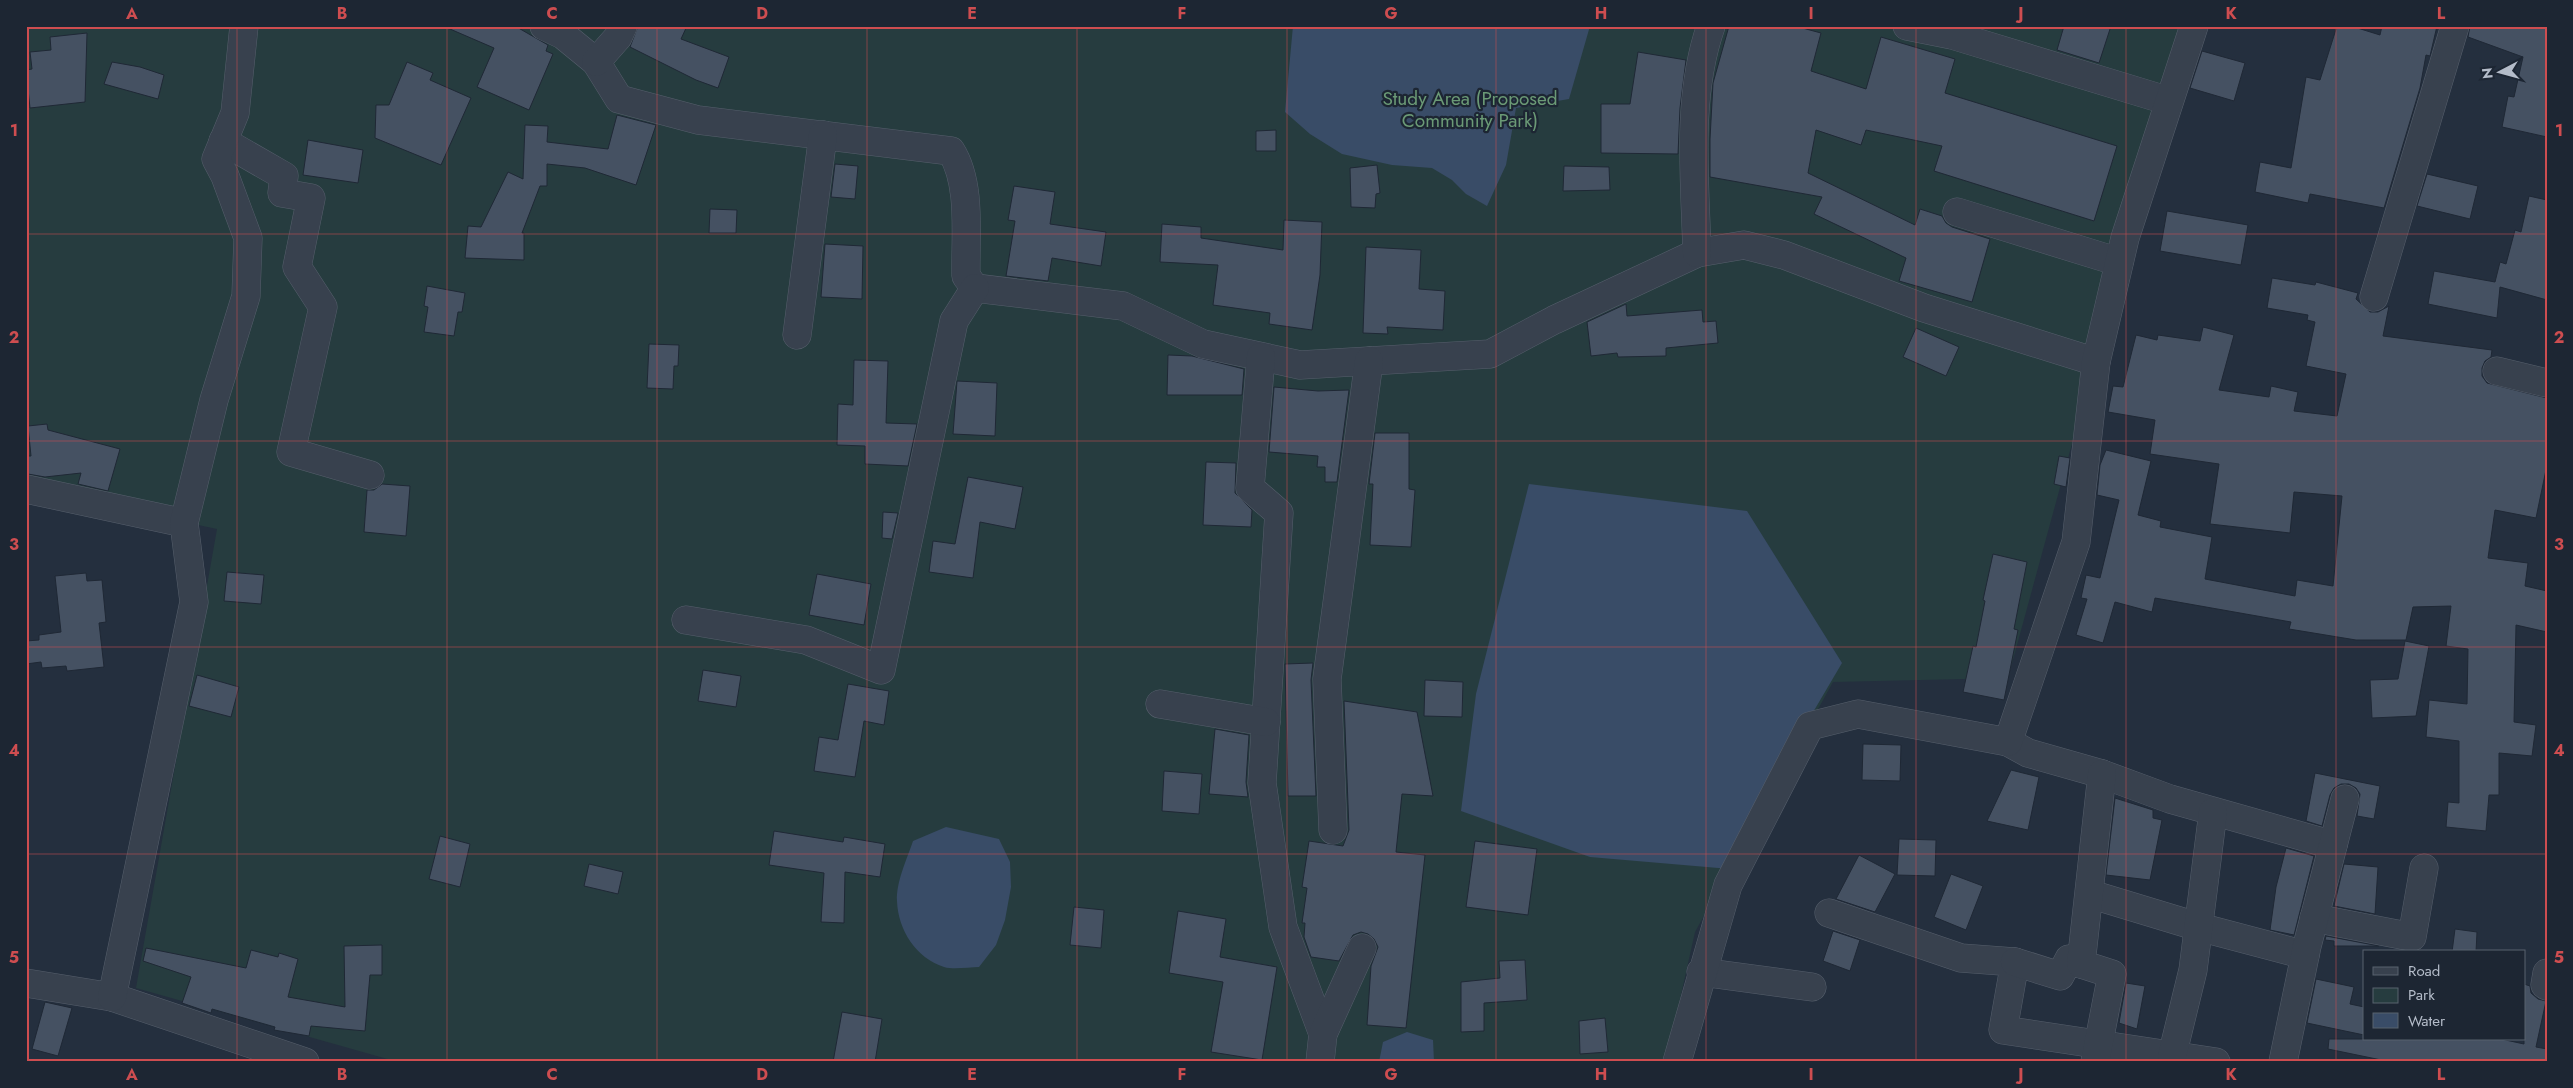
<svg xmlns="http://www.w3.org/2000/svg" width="2573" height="1088" viewBox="0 0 2573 1088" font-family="Jost,sans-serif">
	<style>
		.green { fill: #263c3f }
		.water { fill: #394c67 }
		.building { fill: #455162; stroke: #1f2835 }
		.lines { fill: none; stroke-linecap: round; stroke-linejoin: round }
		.minor-casing { stroke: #565f6c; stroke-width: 29 }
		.minor { stroke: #38414e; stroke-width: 28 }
		.grid { fill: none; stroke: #ce4d50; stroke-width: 1; stroke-opacity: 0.55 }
		.labels { text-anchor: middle; stroke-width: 4.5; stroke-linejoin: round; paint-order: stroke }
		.park-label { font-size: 19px; fill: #6b9a76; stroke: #1d2633 }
		.neatline { fill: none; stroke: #ce4d50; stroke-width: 2 }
		.grid-label { font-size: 16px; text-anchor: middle; font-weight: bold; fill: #ce4d50 }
	</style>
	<rect width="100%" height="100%" fill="#242f3e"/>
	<polygon class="green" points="26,26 2186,26 2008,678 1833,682 1695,932 1666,1062 398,1062 136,988 217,529 26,488"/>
	<g class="water">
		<polygon points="1293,26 1590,26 1569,99 1516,108 1506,165 1487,206 1466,194 1452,180 1432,168 1392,165 1342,154 1310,134 1285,112"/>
		<polygon points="1529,484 1747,511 1842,663 1779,770 1730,869 1590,857 1461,811 1476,694"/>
		<path d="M946,827l53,12 11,23 1,25 -6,33 -9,25 -17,22c-10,0 -25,3 -35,0 -28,-9 -46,-37 -47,-66 -1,-19 10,-42 16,-60z"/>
		<polygon points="1407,1032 1433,1040 1434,1062 1379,1062 1383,1042"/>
	</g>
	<g class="building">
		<polygon points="443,26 515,26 548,45 546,51 553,54 529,110 477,87 494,48"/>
		<polygon points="638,26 687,26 681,39 729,57 718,88 696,80 630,47"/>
		<polygon points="1729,26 1795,26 1821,33 1811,71 1866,89 1881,37 1955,59 1945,93 2117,146 2094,221 1934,171 1942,146 1866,130 1861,145 1816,130 1808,173 1915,225 1920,209 1942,216 1946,223 1952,227 1990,239 1972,302 1899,281 1906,258 1814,214 1822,197 1710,177 1710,139 1713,83"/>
		<polygon points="2064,26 2111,26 2099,63 2057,50"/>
		<polygon points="2337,26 2351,26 2380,35 2382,26 2437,26 2430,56 2426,55 2420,88 2384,208 2310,194 2308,203 2255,192 2260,162 2291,168 2306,77 2320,80"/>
		<polygon points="2470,26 2547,26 2547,137 2502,127 2508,96 2514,97 2523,57 2468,37"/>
		<polygon points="87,33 85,102 30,108 26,70 32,69 30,52 51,50 50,37"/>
		<polygon points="2202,51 2245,63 2234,101 2190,88"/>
		<polygon points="1638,52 1686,60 1680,108 1678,154 1601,153 1601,104 1630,104"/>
		<polygon points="112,62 140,67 164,75 158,99 104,84"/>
		<polygon points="407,62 433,73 430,80 471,98 441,165 375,138 376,105 389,105"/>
		<polygon points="617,115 656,125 636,185 585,168 547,164 547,186 540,186 522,233 524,233 524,260 465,258 468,226 481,227 508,172 523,179 525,125 548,126 547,142 608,149"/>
		<polygon points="1276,130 1276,151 1256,151 1256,131"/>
		<polygon points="308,140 363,150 358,183 303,175"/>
		<polygon points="835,164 858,166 855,199 831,197"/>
		<polygon points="1377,165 1380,193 1376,194 1375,208 1351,207 1350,168"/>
		<polygon points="1564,166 1609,167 1610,190 1563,191"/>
		<polygon points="2427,174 2478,186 2470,219 2417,206"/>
		<polygon points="1014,186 1055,192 1050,224 1106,232 1101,266 1052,258 1048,281 1006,276 1015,221 1008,220"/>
		<polygon points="2529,196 2547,200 2547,300 2500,287 2497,318 2428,304 2434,271 2495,282 2500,262 2506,264 2515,230 2521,232"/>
		<polygon points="710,209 737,210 736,233 709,233"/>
		<polygon points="2167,211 2248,225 2241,265 2160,251"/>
		<polygon points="1284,220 1322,222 1320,275 1312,330 1269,324 1270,313 1213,305 1218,265 1160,262 1162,224 1201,227 1201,238 1283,250"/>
		<polygon points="825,244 863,246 862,299 821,297"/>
		<polygon points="1366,247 1421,250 1419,289 1445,291 1443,330 1387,327 1388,334 1363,333"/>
		<polygon points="2272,278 2315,285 2316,282 2358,293 2356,299 2370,312 2378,312 2389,306 2383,336 2492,350 2491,357 2485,361 2482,368 2482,376 2487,383 2547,398 2547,465 2536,518 2495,510 2488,558 2528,563 2525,586 2547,591 2547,632 2516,625 2514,722 2536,725 2532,756 2499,753 2499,795 2489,795 2486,831 2446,827 2448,802 2459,803 2459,741 2426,737 2429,700 2467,704 2468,649 2446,646 2451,606 2413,607 2406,640 2356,640 2289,629 2291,622 2155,598 2152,612 2115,602 2103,643 2076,635 2087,599 2081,598 2086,575 2100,578 2119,500 2097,495 2100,465 2106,450 2151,461 2138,515 2161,521 2160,527 2212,537 2205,579 2295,596 2297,580 2333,586 2342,496 2294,492 2290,533 2210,524 2219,464 2150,454 2155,420 2108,412 2113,386 2123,387 2136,335 2157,340 2158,335 2200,341 2203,327 2234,335 2219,390 2269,397 2271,386 2298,392 2294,411 2337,416 2346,374 2306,366 2315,322 2307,320 2308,315 2267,308"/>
		<polygon points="427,286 465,293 462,312 458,312 454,336 424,332 428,307 424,306"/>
		<polygon points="1626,304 1627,316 1702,310 1703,322 1716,321 1718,343 1666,348 1666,356 1618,357 1617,353 1591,356 1587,322"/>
		<polygon points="1916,328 1959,347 1946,376 1903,357"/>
		<polygon points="649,344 679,345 678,366 674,366 673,389 647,388"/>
		<polygon points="1168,355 1192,356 1244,369 1242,395 1167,395"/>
		<polygon points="854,360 888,361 886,423 917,424 908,466 865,464 865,446 837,445 838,404 853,405"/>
		<polygon points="957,381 997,383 995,436 953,434"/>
		<polygon points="1274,387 1318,391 1349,390 1337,482 1325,482 1325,467 1317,467 1318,456 1269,452"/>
		<polygon points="47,424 48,430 120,449 108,491 78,484 81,473 45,477 28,474 26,456 31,456 28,426"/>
		<polygon points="1375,433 1409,433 1409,489 1415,490 1411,547 1370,545 1373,484 1369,484"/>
		<polygon points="2059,456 2070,458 2066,487 2054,484"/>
		<polygon points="1206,462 1236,463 1235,493 1252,510 1251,527 1203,525"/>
		<polygon points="968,477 1023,487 1015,529 980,522 973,578 929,572 933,541 955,544"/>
		<polygon points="382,484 410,486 406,536 364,532 367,490 374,490"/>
		<polygon points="883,512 898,513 892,539 882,538"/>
		<polygon points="1993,554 2027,562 2014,629 2018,630 2004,700 1963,692 1973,646 1976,647 1985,601 1983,600"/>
		<polygon points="227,572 264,575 261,604 224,601"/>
		<polygon points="86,573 87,581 102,580 106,622 99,623 104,667 67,671 66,666 42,668 41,662 26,664 26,641 39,640 39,635 61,632 55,576"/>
		<polygon points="817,574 871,584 864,625 809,615"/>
		<polygon points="2405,641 2429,646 2416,716 2372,718 2370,680 2398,679"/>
		<polygon points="1313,663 1311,680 1316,796 1288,796 1285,664"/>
		<polygon points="703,670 741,676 736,707 698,701"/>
		<polygon points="197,675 239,687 231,717 189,706"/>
		<polygon points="1425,680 1463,682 1462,717 1424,716"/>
		<polygon points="848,684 889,691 884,725 864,721 855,777 814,771 819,737 838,740"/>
		<polygon points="1344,701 1417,712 1433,796 1402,794 1396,852 1425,855 1406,1028 1367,1025 1371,966 1378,947 1374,939 1368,934 1361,932 1353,935 1339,961 1311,957 1304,937 1305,923 1302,923 1307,888 1302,887 1309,841 1343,846 1349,830"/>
		<polygon points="1215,729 1249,735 1246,782 1248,797 1209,794"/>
		<polygon points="1863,744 1901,745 1900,781 1862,780"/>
		<polygon points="2011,770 2039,777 2028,830 1987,821"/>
		<polygon points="1164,771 1202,774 1199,814 1162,811"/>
		<polygon points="2315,773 2380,786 2374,819 2357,816 2360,794 2356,788 2349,784 2341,784 2334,788 2330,795 2322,826 2306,821"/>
		<polygon points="2115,798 2153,810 2153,818 2162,820 2150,880 2106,875"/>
		<polygon points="774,831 843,842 844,837 885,844 880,877 845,872 844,923 821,922 824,873 769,865"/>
		<polygon points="440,836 470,844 460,887 429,879"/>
		<polygon points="1899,839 1936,840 1935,876 1897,875"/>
		<polygon points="1475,841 1537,849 1528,915 1466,907"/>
		<polygon points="2286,848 2314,856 2294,935 2270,930 2276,887"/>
		<polygon points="1859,855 1895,874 1875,912 1836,899"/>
		<polygon points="589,864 623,872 618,894 584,886"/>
		<polygon points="2344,864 2378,867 2375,914 2334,906"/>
		<polygon points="1951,874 1983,886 1966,930 1934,917"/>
		<polygon points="1074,907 1104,910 1101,948 1070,945"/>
		<polygon points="1178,911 1226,919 1220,957 1277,967 1262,1060 1211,1052 1223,982 1169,973"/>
		<polygon points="2455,929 2477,932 2476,952 2452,952"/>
		<polygon points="1833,931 1860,940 1850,971 1823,961"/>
		<polygon points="2326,936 2379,946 2334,946 2334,941 2325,940"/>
		<polygon points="382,945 382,975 370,975 365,1031 311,1026 309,1036 274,1030 275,1027 212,1009 211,1013 182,1003 191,977 143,961 146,948 246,968 251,950 278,957 279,953 298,959 288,997 345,1007 344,946"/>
		<polygon points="1525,960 1527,1000 1484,1003 1484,1031 1461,1032 1461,982 1500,978 1499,961"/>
		<polygon points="2316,979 2354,987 2350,1004 2364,1007 2364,1035 2307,1023"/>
		<polygon points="2126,983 2145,986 2137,1029 2119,1023"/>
		<polygon points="2524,984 2530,986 2531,993 2538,999 2546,1001 2536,1047 2547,1049 2547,1062 2391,1062 2328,1049 2329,1039 2501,1039 2524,1044"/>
		<polygon points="45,1002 72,1008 58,1056 32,1049"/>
		<polygon points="842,1012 882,1019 875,1062 833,1062"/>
		<polygon points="1605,1018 1608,1052 1580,1054 1579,1021"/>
	</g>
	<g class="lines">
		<g class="minor-casing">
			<g id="minor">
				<path d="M544,26l19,9 33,27 23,37 79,21 253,31c21,33 14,86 15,125l9,12 148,18 80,38 97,21 69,-4 121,-7 64,-34 143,-67 47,-8 40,10 140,53 172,54"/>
				<polyline points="1907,26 1952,35 2169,101"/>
				<polyline points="596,62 618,37 623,26"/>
				<polyline points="223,141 284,176 282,193 311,198 297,267 323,307 291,452 370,475"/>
				<polyline points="1957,212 2119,262"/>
				<path d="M1697,253c-2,-74 -11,-156 14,-227"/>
				<polyline points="2374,297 2455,26"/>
				<polyline points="797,335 823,135"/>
				<polyline points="1261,357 1250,488 1279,513 1262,783 1283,927 1323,1034"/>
				<polyline points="2497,371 2547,383"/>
				<polyline points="26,489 184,523"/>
				<polyline points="686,620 806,640 881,670 954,321 975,288"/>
				<polyline points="1160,704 1266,722"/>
				<polyline points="2008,742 2028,753 2102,774 2170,799 2333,845"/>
				<polyline points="1333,830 1327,679 1369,361"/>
				<polyline points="2090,894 2199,927 2305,955"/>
				<polyline points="1829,913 1961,958 2015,962 2003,1030 2216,1062"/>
				<polyline points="2314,918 2412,937 2424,868"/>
				<polyline points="2015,962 2060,976 2069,959 2081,964"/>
				<polyline points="1701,972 1812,987"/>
				<polyline points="2547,973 2545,985 2547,986"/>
				<polyline points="26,983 112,997 305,1062"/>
				<polyline points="112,997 194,602 184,523 214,400 246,296 248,238 225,176 216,159 235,113 244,26"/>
				<polyline points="2172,1056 2193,970 2213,812"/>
				<polyline points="1320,1062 1323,1034 1362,948"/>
				<polyline points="1677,1062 1728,885 1810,726 1858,714 2008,742 2076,542 2096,362 2125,238 2194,26"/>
				<polyline points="2095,1062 2112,974 2081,964 2102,774"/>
				<polyline points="2283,1062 2307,946 2345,799"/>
			</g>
		</g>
		<use href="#minor" class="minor"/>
	</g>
	<path class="grid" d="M237,26v1036M447,26v1036M657,26v1036M867,26v1036M1077,26v1036M1287,26v1036M1496,26v1036M1706,26v1036M1916,26v1036M2126,26v1036M2336,26v1036M26,234h2521M26,441h2521M26,647h2521M26,854h2521"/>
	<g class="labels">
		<g class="park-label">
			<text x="1470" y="105">Study Area (Proposed<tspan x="1470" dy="22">Community Park)</tspan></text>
		</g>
	</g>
	<rect width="2573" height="1088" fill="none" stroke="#1d2633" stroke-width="55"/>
	<rect x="2363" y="950" width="162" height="90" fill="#1d2633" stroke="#59626f"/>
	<rect x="2373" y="967" width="25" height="8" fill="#38414e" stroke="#59626f"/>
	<text x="2408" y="976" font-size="15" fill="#b4bcc9">Road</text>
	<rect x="2373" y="988" width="25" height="15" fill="#263c3f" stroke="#59626f"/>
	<text x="2408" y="1000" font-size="15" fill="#b4bcc9">Park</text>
	<rect x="2373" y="1013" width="25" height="15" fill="#394c67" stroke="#59626f"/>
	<text x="2408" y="1026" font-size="15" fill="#b4bcc9">Water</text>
	<g transform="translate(2500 72) rotate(264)" stroke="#1d2633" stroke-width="4" paint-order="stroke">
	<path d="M0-4L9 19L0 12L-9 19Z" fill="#b4bcc9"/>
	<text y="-8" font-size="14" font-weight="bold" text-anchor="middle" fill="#b4bcc9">N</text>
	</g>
	<rect x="28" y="28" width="2518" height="1032" class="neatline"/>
	<g class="grid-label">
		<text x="132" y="19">A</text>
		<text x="342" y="19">B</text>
		<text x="552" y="19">C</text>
		<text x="762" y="19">D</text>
		<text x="972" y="19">E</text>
		<text x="1182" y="19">F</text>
		<text x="1391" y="19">G</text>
		<text x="1601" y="19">H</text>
		<text x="1811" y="19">I</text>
		<text x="2021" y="19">J</text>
		<text x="2231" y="19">K</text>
		<text x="2441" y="19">L</text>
		<text x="14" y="136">1</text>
		<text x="2559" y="136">1</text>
		<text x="14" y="343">2</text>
		<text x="2559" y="343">2</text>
		<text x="14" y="550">3</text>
		<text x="2559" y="550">3</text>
		<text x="14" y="756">4</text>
		<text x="2559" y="756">4</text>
		<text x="14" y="963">5</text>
		<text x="2559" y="963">5</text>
		<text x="132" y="1080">A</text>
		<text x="342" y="1080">B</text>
		<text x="552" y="1080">C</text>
		<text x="762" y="1080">D</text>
		<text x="972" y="1080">E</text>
		<text x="1182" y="1080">F</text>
		<text x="1391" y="1080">G</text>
		<text x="1601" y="1080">H</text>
		<text x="1811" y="1080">I</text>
		<text x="2021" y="1080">J</text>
		<text x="2231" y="1080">K</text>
		<text x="2441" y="1080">L</text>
	</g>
</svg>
